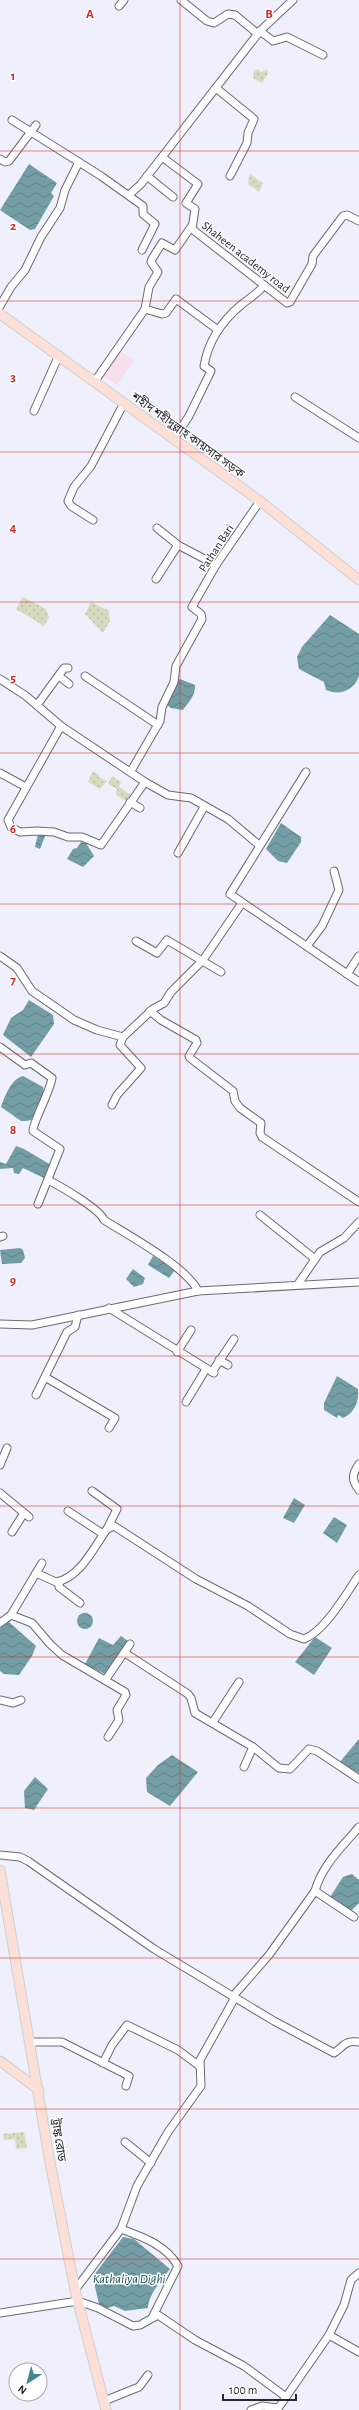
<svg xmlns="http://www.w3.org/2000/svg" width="359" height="2410" viewBox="0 0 359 2410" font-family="'Alegreya Sans','Noto Sans Bengali',sans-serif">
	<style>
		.commercial { fill: #f7dfec }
		.green { fill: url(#green-dots) }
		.water { fill: url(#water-waves) }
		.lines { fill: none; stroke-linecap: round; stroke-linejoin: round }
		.minor-casing { stroke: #6a6a74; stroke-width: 9 }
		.major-casing { stroke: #d0d0d1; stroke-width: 11 }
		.minor { stroke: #fff; stroke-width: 7 }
		.major { stroke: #fce0d7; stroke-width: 9 }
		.grid { fill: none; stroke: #d62828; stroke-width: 1; stroke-opacity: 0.55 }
		.labels { text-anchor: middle; stroke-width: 3; stroke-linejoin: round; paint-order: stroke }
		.street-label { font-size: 12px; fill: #28282c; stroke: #fff }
		.water-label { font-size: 13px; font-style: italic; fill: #0f4d56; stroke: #fff }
		.grid-label { font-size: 13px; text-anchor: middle; font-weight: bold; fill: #d62828; stroke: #fff; stroke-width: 3; stroke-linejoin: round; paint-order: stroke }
	</style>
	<defs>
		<pattern id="green-dots" width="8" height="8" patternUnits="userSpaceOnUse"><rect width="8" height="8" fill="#d7dcc0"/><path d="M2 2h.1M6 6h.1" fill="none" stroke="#b9bda5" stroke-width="1.8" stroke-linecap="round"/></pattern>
		<pattern id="water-waves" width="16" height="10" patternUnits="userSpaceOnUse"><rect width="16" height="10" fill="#749ea5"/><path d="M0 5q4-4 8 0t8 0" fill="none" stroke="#5f8187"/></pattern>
	</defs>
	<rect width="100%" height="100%" fill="#eff0fb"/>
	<polygon class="commercial" points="118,350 134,360 117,385 102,375"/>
	<g class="green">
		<polygon points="257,69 261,72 267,69 268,73 262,83 254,79 253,73"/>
		<polygon points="250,174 263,183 259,192 248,184"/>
		<polygon points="23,597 46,609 49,617 44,626 16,609"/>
		<polygon points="91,602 109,611 110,621 103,633 85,614"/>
		<polygon points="93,771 99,775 99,777 107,781 100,789 88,782"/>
		<polygon points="112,776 121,782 119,787 131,795 128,802 116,795 117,789 108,784"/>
		<polygon points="24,2132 27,2148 16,2149 15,2139 4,2140 3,2134"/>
	</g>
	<g class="water">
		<polygon points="29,164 57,183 51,193 54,196 35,229 30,230 0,210"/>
		<path d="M330,615l29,19c0,10 0,33 0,42 -5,15 -20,20 -33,14l-2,-8 -25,-13 -2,-12 5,-10z"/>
		<path d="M180,679l15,6c1,10 -7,18 -12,25l-12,-2 -6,-5 10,-21z"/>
		<polygon points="281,823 301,837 301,842 287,863 278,861 266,849"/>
		<polygon points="38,834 46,834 40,849 35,847"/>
		<polygon points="81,842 86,843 94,856 83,867 67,859 73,849 77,848"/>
		<polygon points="29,1000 53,1015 54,1024 31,1057 3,1035 11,1018 23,1010"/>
		<path d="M23,1076l20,11c2,8 -4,30 -12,33 -3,1 -7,1 -10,1l-20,-14c4,-11 10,-28 22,-31z"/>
		<polygon points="16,1146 24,1149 51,1165 47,1177 44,1178 23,1168 19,1174 14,1173 13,1168 0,1169 0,1162 6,1164"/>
		<polygon points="20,1248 23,1250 25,1258 21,1263 2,1264 0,1250"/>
		<polygon points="153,1256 175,1270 169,1278 148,1265"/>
		<polygon points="133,1269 145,1278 143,1284 134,1287 126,1279"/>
		<path d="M337,1376l21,13c1,12 -3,24 -15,29l-5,-3 -1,3 -13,-8v-7z"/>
		<polygon points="294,1498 305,1505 294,1523 283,1518"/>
		<polygon points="334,1517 347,1525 337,1543 323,1533"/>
		<circle cx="85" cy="1621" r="8"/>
		<polygon points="9,1622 36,1646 32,1656 19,1675 4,1674 0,1671 0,1628"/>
		<polygon points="121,1636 128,1641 107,1675 85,1664 99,1638 113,1645"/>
		<polygon points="315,1637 332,1648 314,1675 295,1662"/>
		<polygon points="359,1739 359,1773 339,1763"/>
		<polygon points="172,1755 198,1772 170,1806 147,1792 146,1778 158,1765"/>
		<polygon points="35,1777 48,1789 34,1810 25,1808 24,1791"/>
		<polygon points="352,1874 359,1880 359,1903 350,1912 330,1897 343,1877"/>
		<path d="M123,2237l11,2 36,30c-8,9 -22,27 -22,39l-23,3 -11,-5 -7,2 -8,-4 -4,-17 -1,-12z"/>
	</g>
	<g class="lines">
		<g class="minor-casing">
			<g id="minor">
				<polyline points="181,0 207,21 214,23 228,14 235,15 258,34"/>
				<polyline points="119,6 124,0"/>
				<polyline points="260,31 273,41 287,37 323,55"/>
				<polyline points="216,88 254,119 248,133 247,143 230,176"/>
				<polyline points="12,120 101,176 143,206 143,214 155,224 142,250"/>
				<polyline points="162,157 198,184 186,203 195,209 192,229 287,303 290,302 312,264 313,256 343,216 347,215 359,221"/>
				<polyline points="0,159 5,162 9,161 36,125"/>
				<polyline points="147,176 173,197"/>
				<polyline points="129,195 141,184 260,31 293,0"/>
				<polyline points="0,306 11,287 25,270 41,237 60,208 65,190 79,162"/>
				<polyline points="145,309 149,287 158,272 151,262 152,259 162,243 175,250 191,227"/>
				<polyline points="95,381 145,309 162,314 166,313 176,299 218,330"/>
				<polyline points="295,397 359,438"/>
				<polyline points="34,411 59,355"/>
				<path d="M174,439l15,-23 22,-45 -7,-5c4,-24 18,-45 37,-61 8,-7 17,-11 23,-20"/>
				<polyline points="93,520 71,506 68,501 74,487 91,466 124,403"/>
				<polyline points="157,528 178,545 216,565"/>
				<polyline points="156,579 178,545"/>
				<polyline points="59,676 69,684"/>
				<polyline points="85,676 158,725"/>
				<polyline points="0,679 26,696 61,726 145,782 168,795 191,798 228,819 259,845"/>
				<polyline points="37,705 64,668 68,668"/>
				<polyline points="61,726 8,820 11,827 20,832 37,831 54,832 68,837 82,837 101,845 145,782"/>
				<polyline points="131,771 160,721 162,707 174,682 176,666 202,619 201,614 192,607 216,565 260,501"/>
				<polyline points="306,772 230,894 359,982"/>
				<polyline points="0,773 26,787"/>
				<polyline points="130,802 140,808"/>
				<polyline points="178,853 204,807"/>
				<polyline points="136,941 157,953 167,940 221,972"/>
				<polyline points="307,946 322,926 339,890 334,871"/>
				<polyline points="0,956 17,968 32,991 74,1020 97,1030 123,1037"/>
				<polyline points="347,974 359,956"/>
				<polyline points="150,1011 161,1020 196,1040 197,1043 189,1056 190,1058 233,1091 235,1101 240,1108 261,1123 260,1133 262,1137 359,1202"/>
				<path d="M0,1047l25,18 6,-2 21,15c-2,14 -20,46 -19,53l27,18 -22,55"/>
				<polyline points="112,1105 117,1095 141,1068 120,1045 123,1037 153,1009 164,1003 171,992 203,960 242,903"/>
				<path d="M48,1180c12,6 52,29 56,40 24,15 83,47 94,71"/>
				<polyline points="260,1215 315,1259"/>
				<polyline points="0,1237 3,1236"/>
				<polyline points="298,1284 320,1252 344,1238 359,1222"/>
				<polyline points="109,1308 214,1373"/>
				<polyline points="0,1324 32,1325 198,1291 359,1282"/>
				<polyline points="177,1352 191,1330"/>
				<polyline points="219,1360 228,1365"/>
				<polyline points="212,1372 234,1339"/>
				<polyline points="45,1377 115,1418 109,1428"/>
				<polyline points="36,1395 67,1332 75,1327 78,1315"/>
				<polyline points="186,1402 206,1369"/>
				<path d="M359,1464c-7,10 -8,16 0,26"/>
				<polyline points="0,1465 7,1448"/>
				<polyline points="92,1491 117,1509 107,1529"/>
				<polyline points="0,1493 29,1517"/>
				<polyline points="68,1511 103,1534"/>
				<polyline points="12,1532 24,1513"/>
				<path d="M36,1573l20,9c24,-4 38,-35 51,-53l7,-3 82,53 52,27 42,28 14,5c21,-8 42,-45 55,-64"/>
				<polyline points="59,1582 59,1587 80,1603"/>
				<polyline points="11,1615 32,1623 50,1644 62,1655 125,1692 126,1695 117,1710 119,1720 108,1737"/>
				<polyline points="0,1623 11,1615 42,1563"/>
				<polyline points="125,1653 188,1694 191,1698 195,1713 253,1747 279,1768 290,1769 309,1749 317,1751 359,1779"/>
				<polyline points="106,1679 130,1644"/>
				<polyline points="0,1700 13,1703 21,1700"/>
				<polyline points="213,1722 239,1682"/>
				<polyline points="244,1767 253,1747"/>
				<path d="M0,1855l20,2 8,4 126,88 120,72 60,32c10,-7 11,-13 25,-11"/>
				<polyline points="315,1891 354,1917"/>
				<polyline points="30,2042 62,2042 129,2076 126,2086"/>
				<polyline points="103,2063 112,2045 127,2025 178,2050 198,2065"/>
				<polyline points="125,2142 151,2163"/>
				<path d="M121,2229c22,8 45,16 57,37l-25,50"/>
				<path d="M75,2290l46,-61 16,-43 31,-54 33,-46 -1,-26 33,-59 1,-6 35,-40 46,-64c7,-26 28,-45 44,-64"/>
				<polyline points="0,2313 78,2301 98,2308 133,2326 140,2325 158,2315 195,2340 244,2366 286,2397"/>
				<polyline points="329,2335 359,2352"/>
				<polyline points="104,2401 139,2387 148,2375"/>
				<polyline points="251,2410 262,2406 278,2408"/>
				<polyline points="277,2410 329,2335 344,2305 351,2280 359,2273"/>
			</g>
		</g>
		<g class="major-casing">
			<g id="major">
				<polyline points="0,314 260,501 359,580"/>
				<polyline points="0,1870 49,2157 75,2290 106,2410"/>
				<polyline points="0,2061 39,2090"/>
			</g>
		</g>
		<use href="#minor" class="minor"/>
		<use href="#major" class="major"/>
	</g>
	<path class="grid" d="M180,0v2410M0,151h359M0,301h359M0,452h359M0,602h359M0,753h359M0,904h359M0,1054h359M0,1205h359M0,1356h359M0,1506h359M0,1657h359M0,1808h359M0,1958h359M0,2109h359M0,2259h359"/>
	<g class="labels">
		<g class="street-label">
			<text transform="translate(246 257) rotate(38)" y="4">Shaheen academy road</text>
			<text transform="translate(188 435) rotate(36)" y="4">শহীদ শহীদুল্লাহ কায়সার সড়ক</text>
			<text transform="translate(216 548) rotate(-57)" y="4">Pathan Bari</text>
			<text transform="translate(59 2140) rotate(81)" y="4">ট্রাঙ্ক রোড</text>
		</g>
		<g class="water-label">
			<text x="129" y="2283">Kathaliya Dighi</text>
		</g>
	</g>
	<g class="grid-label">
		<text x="90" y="18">A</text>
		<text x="269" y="18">B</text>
		<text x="13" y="80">1</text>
		<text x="13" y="230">2</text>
		<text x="13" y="381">3</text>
		<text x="13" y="532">4</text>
		<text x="13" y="682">5</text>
		<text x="13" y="833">6</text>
		<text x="13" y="984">7</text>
		<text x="13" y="1134">8</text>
		<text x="13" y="1285">9</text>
	</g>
	<g transform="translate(28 2382) rotate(216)"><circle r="19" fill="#ffffff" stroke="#a9a9ab"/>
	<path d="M0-3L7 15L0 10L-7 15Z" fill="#40888d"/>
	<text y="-6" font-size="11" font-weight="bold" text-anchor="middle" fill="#28282c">N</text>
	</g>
	<path d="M223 2394v6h73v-6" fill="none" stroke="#28282c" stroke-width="2"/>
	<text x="229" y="2394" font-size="12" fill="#28282c" stroke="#ffffff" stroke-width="3" paint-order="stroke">100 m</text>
</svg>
